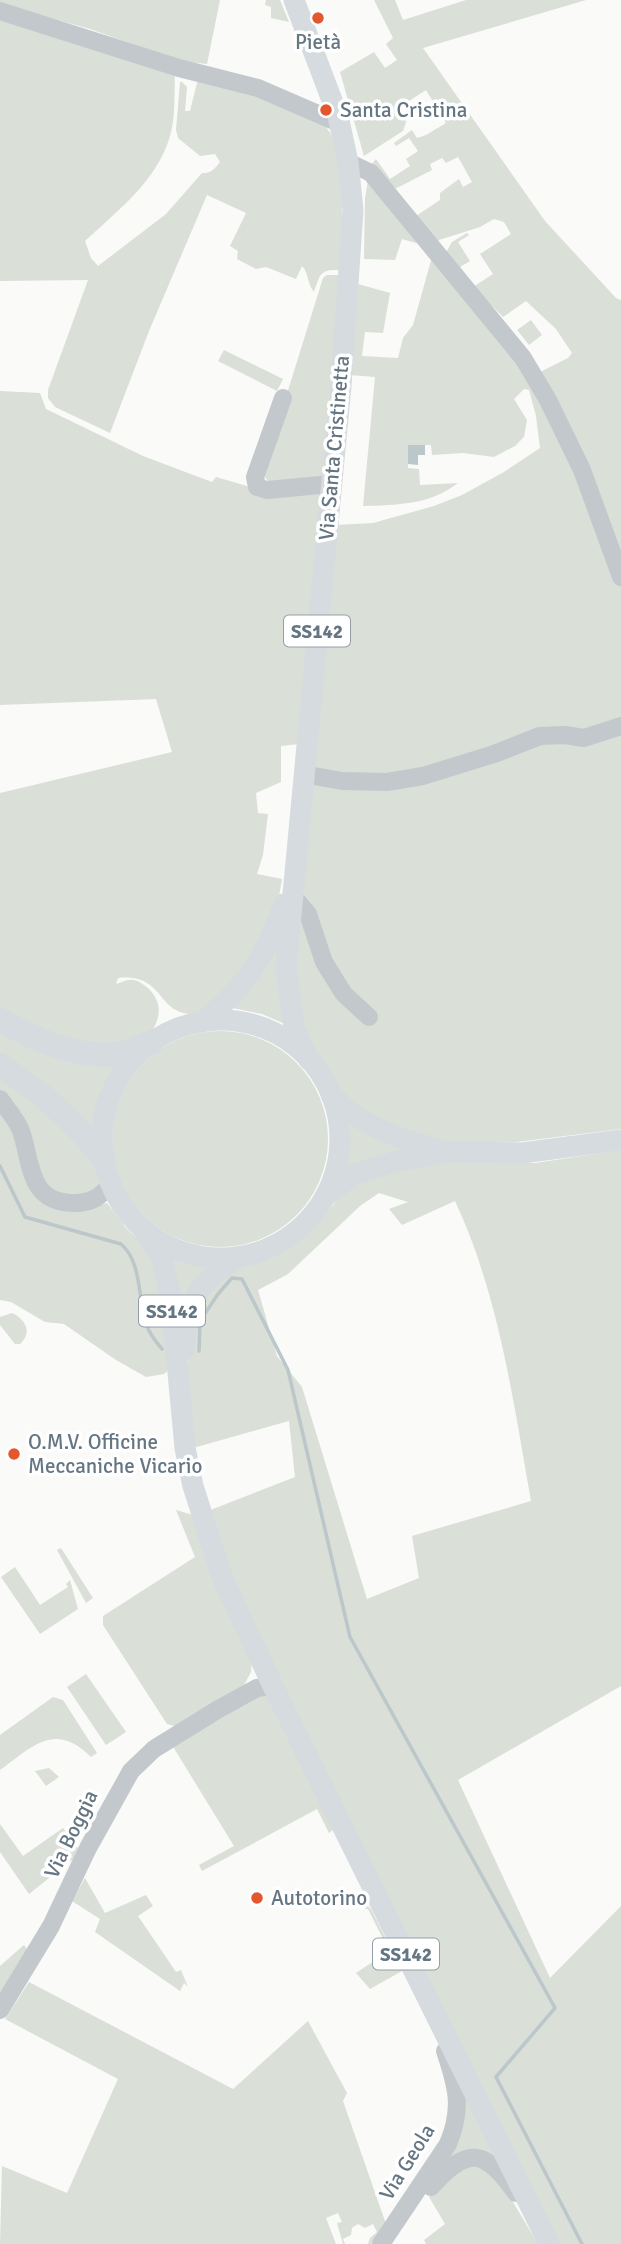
<svg xmlns="http://www.w3.org/2000/svg" width="621" height="2244" viewBox="0 0 621 2244" font-family="Signika,sans-serif">
	<style>
		.green { fill: #dadfd7; fill-rule: evenodd }
		.water { fill: #bbc7cb }
		.lines { fill: none; stroke-linecap: round; stroke-linejoin: round }
		.stream { stroke: #bbc7cb; stroke-width: 3.5 }
		.minor { stroke: #c3c8cc; stroke-width: 18 }
		.major { stroke: #d6dbdf; stroke-width: 21 }
		.highway { stroke: #d6dbdf; stroke-width: 24 }
		.poi-dot { fill: #e4572e; stroke: #fff; stroke-width: 2.5 }
		.labels { text-anchor: middle; stroke-width: 7; stroke-linejoin: round; paint-order: stroke }
		.shield { fill: #fff; stroke: #939fa8; stroke-width: 2 }
		.shield-label { font-size: 19px; font-weight: bold; fill: #657683 }
		.poi-label { font-size: 21px; fill: #657683; stroke: #fff; text-anchor: start }
		.street-label { font-size: 21px; fill: #657683; stroke: #fff }
	</style>
	<rect width="100%" height="100%" fill="#fafaf8"/>
	<g class="green">
		<polygon points="0,0 220,0 207,64 180,61 90,29 0,4"/>
		<polygon points="266,0 280,0 289,22 271,18 271,7 265,5"/>
		<path d="M374,0h21l8,20 63,-20h120l-163,48 122,173 71,77 5,2v829l-104,13 -62,3 -83,-24 -35,-34 -28,-41 -16,-53 5,-105 37,-363 38,-2 61,-17 28,-11 42,-23 36,-24 -4,-32 -7,-26 -5,-1 -10,10 13,21 -3,17 -9,9 -21,11 -31,-4 -31,2 -1,-10h-23v23l11,1 1,16 38,-2c-28,22 -62,22 -95,23l12,-129 -26,-2 9,-91 32,9 -7,40 -18,-1 -3,24 36,2 5,-20 10,-13 19,-68 106,116 30,-15 4,-5 -16,-24 -30,-28 -23,16 -30,-30 20,-13 -13,-20 31,-20 -7,-12 -10,-3 -14,8 -41,13 -2,4 -21,-28 24,-16v-7l19,-14 4,8 9,-5 -14,-25 -12,6 -4,-5 -12,6 2,6 -39,20 -22,-25 5,-6 14,20 20,-13 -4,-7 12,-8 -9,-13 -13,8 -2,-3 18,-13 5,8 9,-3 20,-12 -20,-33 -20,13 -5,9 5,10 -3,9 -39,25 -24,-84 34,-20 11,16 12,-8 -11,-16 7,-6z"/>
		<path d="M0,17l175,53c-1,21 1,46 -5,66 -13,45 -52,74 -85,105l6,17 7,8 68,-52 36,-41c8,1 13,-4 18,-11l-5,-8 -15,2 -22,-18 -2,-8 4,-48h2l5,5 -2,24h5l9,-36 48,14 78,37c23,23 17,112 15,144 -20,-1 -20,4 -26,22 -7,-8 -5,-19 -12,-26l-6,13 -30,-12 -10,2 -19,-10 1,-8 -8,-5 16,-33 -39,-18 -58,136 -39,102 -55,-26 -7,-9v-8l40,-110 -88,1z"/>
		<polygon points="368,181 419,238 416,243 402,239 395,260 364,259 365,198"/>
		<polygon points="467,233 469,235 458,242 470,261 460,267 466,275 444,256 452,242"/>
		<polygon points="327,275 341,275 324,476 270,483 262,474 323,278"/>
		<polygon points="531,320 542,335 529,345 517,330"/>
		<polygon points="224,350 283,379 277,391 218,361"/>
		<path d="M0,391l40,2 6,16 97,47 69,26 4,-5 31,9 12,7 64,-2 -24,253 -18,2v36l-25,11 2,20 10,1 -5,41 -6,19 25,5 -4,23 -41,83 -42,29c-39,2 -29,-41 -77,-36l-2,6c4,-1 12,-5 17,-4 5,0 11,5 15,8 15,14 13,31 2,46l-54,15 -96,-35v-221l172,-41 -16,-53 -156,6z"/>
		<polygon points="274,946 278,948 285,1024 262,1014 232,1008"/>
		<path d="M0,1023l121,35c-13,26 -26,51 -26,81l-95,-80z"/>
		<circle cx="220" cy="1139" r="108"/>
		<polygon points="0,1074 50,1111 96,1168 100,1178 98,1188 79,1199 48,1190 0,1094"/>
		<polygon points="0,1112 14,1134 27,1178 84,1208 107,1203 126,1228 147,1247 156,1260 170,1368 164,1374 146,1377 116,1360 64,1324 45,1322 11,1302 0,1300"/>
		<polygon points="346,1119 407,1148 342,1174 348,1144"/>
		<path d="M621,1150v536l-163,94 92,198 71,-72v338h-62l-327,-662 -24,-71 87,-34 -6,-56 -96,27 -7,-64 2,-36 7,-32 24,-39 25,-13 31,-10 19,-11 20,-15 33,-40 23,-11 71,-16 94,2zM379,1193l29,9 -19,7 13,16 53,-24c44,94 58,199 76,300l-119,35 7,42 -52,21 -65,-212 -25,-31 -19,-66 30,-16 72,-68z"/>
		<polygon points="172,1258 180,1262 206,1267 198,1277 182,1317"/>
		<path d="M12,1313c13,6 21,19 8,31h-5l-15,-19v-8z"/>
		<polygon points="176,1510 193,1515 252,1660 251,1672 244,1685 175,1726 167,1724 103,1625 103,1616 195,1557"/>
		<polygon points="61,1548 93,1598 86,1603 57,1550"/>
		<polygon points="15,1567 40,1605 68,1587 66,1584 70,1580 78,1609 40,1634 1,1577"/>
		<polygon points="86,1674 126,1732 106,1745 67,1687"/>
		<polygon points="253,1694 270,1694 334,1829 329,1833 317,1809 202,1871 199,1865 234,1846 172,1745"/>
		<path d="M53,1697l10,3 34,53 -6,4c-36,-36 -58,-11 -91,13v-35z"/>
		<polygon points="49,1768 59,1777 46,1786 35,1771"/>
		<polygon points="0,1824 23,1856 63,1828 78,1848 73,1859 29,1894 0,1852"/>
		<polygon points="85,1878 105,1913 146,1895 153,1906 138,1916 176,1972 181,1970 188,1987 184,1983 180,1991 95,1932 100,1919 72,1901"/>
		<polygon points="366,1904 371,1909 402,1971 370,1989 356,1973 389,1951 368,1909 364,1908"/>
		<polygon points="24,1945 28,1951 0,1994 0,1966"/>
		<polygon points="29,1982 233,2089 308,2021 347,2093 343,2101 386,2224 371,2244 368,2244 370,2238 377,2232 373,2224 365,2228 358,2224 352,2228 351,2235 343,2239 345,2244 343,2244 337,2223 342,2222 338,2213 326,2218 336,2244 0,2244 2,2166 67,2193 118,2079 5,2019"/>
		<polygon points="458,2075 504,2165 490,2158 438,2169"/>
		<path d="M478,2165l23,17 37,62h-112l-2,-4 21,-16 -16,-27c17,-23 20,-28 49,-32z"/>
	</g>
	<polygon class="water" points="408,445 425,445 425,455 418,455 418,465 408,464"/>
	<g class="lines">
		<g class="stream">
			<path d="M0,1166l25,51 96,27c22,19 16,56 26,82 3,9 9,16 15,23"/>
			<polyline points="199,1351 200,1321 218,1294 232,1278 242,1279 288,1370 350,1637 555,2008 496,2077 582,2244"/>
		</g>
		<g class="minor">
			<polyline points="0,11 179,68 258,88 339,123"/>
			<polyline points="348,162 371,173 523,358 548,400 582,470 621,577"/>
			<polyline points="283,398 255,477 257,487 267,490 331,484"/>
			<polyline points="303,774 342,781 387,782 423,776 494,754 540,736 565,735 584,738 621,726"/>
			<polyline points="292,895 308,914 324,962 337,983 344,994 369,1017"/>
			<path d="M0,1099c7,10 17,21 21,32 11,32 7,72 53,72 18,0 26,-6 37,-19"/>
			<polyline points="0,2010 51,1926 88,1848 131,1771 154,1749 217,1710 257,1688 273,1686"/>
			<path d="M431,2187c37,-42 54,-38 85,6"/>
			<path d="M381,2244l67,-100c15,-36 9,-57 -3,-93"/>
		</g>
		<g class="major">
			<polyline points="294,0 338,116 348,162 353,210 341,386 286,968 294,1027 309,1060"/>
			<circle cx="221" cy="1139" r="119"/>
			<path d="M202,1022c43,-34 64,-66 82,-118"/>
			<path d="M331,1095c31,32 68,44 110,55"/>
			<polyline points="326,1196 353,1175 394,1162 446,1152 522,1153 621,1140"/>
			<polyline points="142,1228 162,1258 171,1298 185,1448 193,1486 222,1577 273,1686 549,2244"/>
			<path d="M184,1350c1,-23 6,-51 23,-69 8,-10 22,-17 32,-24"/>
		</g>
		<g class="highway">
			<path d="M0,1020c36,20 79,40 121,33 10,-2 21,-7 31,-11"/>
			<polyline points="0,1065 42,1095 74,1124 104,1159"/>
		</g>
	</g>
	<g class="poi-dot">
		<circle cx="318" cy="18" r="7"/>
		<circle cx="326" cy="110" r="7"/>
		<circle cx="14" cy="1454" r="7"/>
		<circle cx="257" cy="1898" r="7"/>
	</g>
	<g class="labels">
		<g class="shield">
			<rect x="284" y="615.5" width="66" height="31" rx="5"/>
			<rect x="139" y="1295.5" width="66" height="31" rx="5"/>
			<rect x="373" y="1938.5" width="66" height="31" rx="5"/>
		</g>
		<g class="shield-label">
			<text x="317" y="638">SS142</text>
			<text x="172" y="1318">SS142</text>
			<text x="406" y="1961">SS142</text>
		</g>
		<g class="poi-label">
			<text x="318" y="49" text-anchor="middle">Pietà</text>
			<text x="340" y="117">Santa Cristina</text>
			<text x="28" y="1449">O.M.V. Officine<tspan x="28" dy="24">Meccaniche Vicario</tspan></text>
			<text x="271" y="1905">Autotorino</text>
		</g>
		<g class="street-label">
			<text transform="translate(334 448) rotate(-85)" y="7">Via Santa Cristinetta</text>
			<text transform="translate(71 1834) rotate(-64)" y="7">Via Boggia</text>
			<text transform="translate(407 2162) rotate(-58)" y="7">Via Geola</text>
		</g>
	</g>
</svg>
